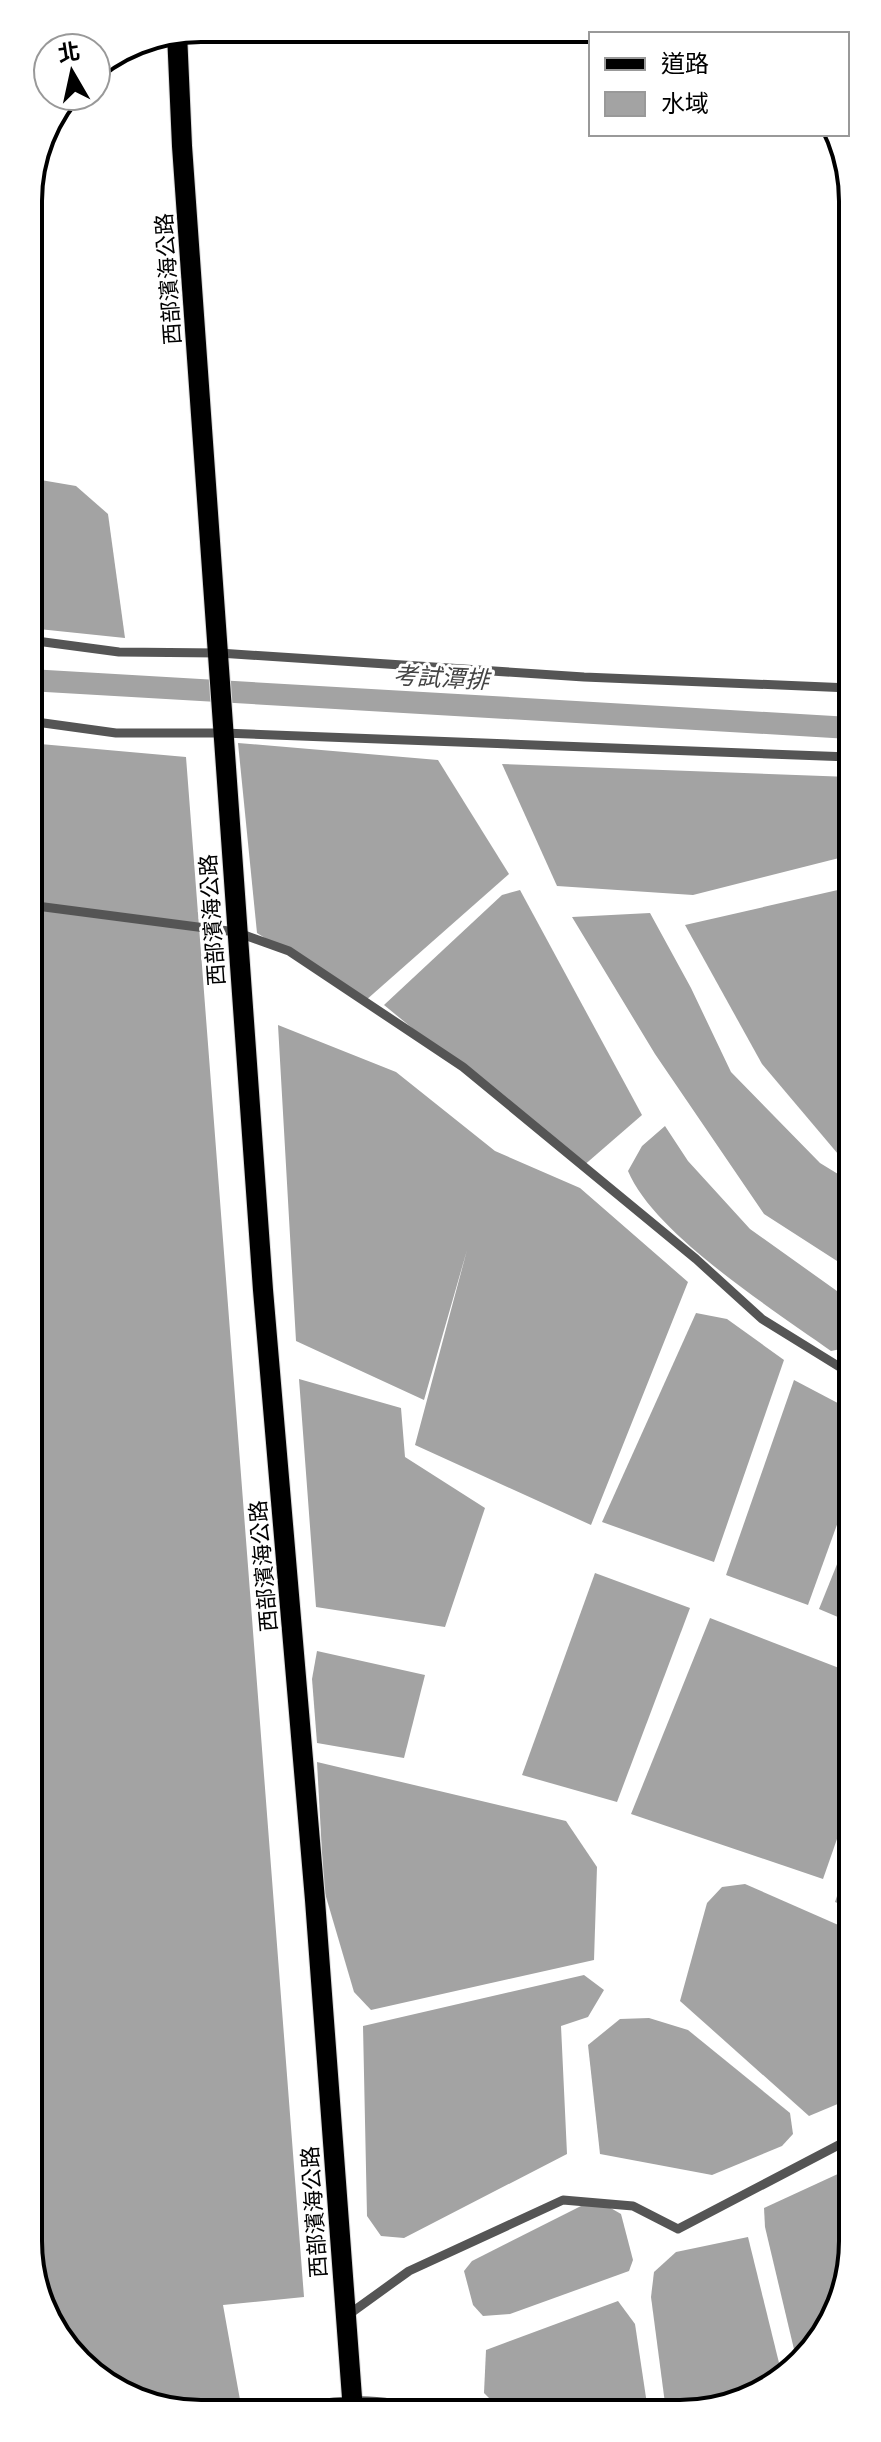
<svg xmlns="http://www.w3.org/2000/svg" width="881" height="2442" viewBox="0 0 881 2442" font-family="Lato,'Noto Sans TC',sans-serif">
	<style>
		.water { fill: #a3a3a3 }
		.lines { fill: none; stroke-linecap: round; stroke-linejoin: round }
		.canal { stroke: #a3a3a3; stroke-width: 22 }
		.primary-casing { stroke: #dbdbdb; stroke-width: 22 }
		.service { stroke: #555; stroke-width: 9 }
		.primary { stroke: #000; stroke-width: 20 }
		.labels { text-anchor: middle; stroke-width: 6; stroke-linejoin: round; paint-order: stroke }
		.street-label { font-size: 22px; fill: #000; stroke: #fff }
		.water-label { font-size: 24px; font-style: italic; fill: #444; stroke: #fff }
		.rim { fill: none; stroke: #000; stroke-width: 4 }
	</style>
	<rect width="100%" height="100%" fill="#fff"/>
	<g class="water">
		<polygon points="29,478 76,486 108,514 125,638 29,628"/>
		<polygon points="29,743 186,757 304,2297 223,2305 242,2411 168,2411 79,2364 31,2275"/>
		<polygon points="238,743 438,760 509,874 365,1001 257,933"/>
		<polygon points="502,764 850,777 851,855 693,895 557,886"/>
		<polygon points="851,887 851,1160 838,1154 762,1064 685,925"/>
		<polygon points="520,890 642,1115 582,1167 384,1005 502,895"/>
		<polygon points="650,913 691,988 731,1072 820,1163 851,1182 851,1270 764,1214 655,1054 572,917"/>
		<polygon points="278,1025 396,1072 495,1151 580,1188 688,1282 591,1525 415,1445 467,1250 424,1400 296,1341"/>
		<path d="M665,1126l23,35 62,68 101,72v46l-20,4c-57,-41 -177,-117 -203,-180l14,-25z"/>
		<polygon points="696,1313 727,1319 784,1360 714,1562 602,1522"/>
		<polygon points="299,1379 401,1408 405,1457 485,1508 445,1627 316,1607"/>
		<polygon points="794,1380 851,1410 852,1483 808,1605 726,1575"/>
		<polygon points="852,1527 852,1623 819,1609"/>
		<polygon points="595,1573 690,1608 617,1802 522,1775"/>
		<polygon points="710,1618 852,1673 852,1796 823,1879 631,1814"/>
		<polygon points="317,1651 425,1675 404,1758 317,1743 312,1679"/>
		<polygon points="317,1762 566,1821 597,1867 594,1960 371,2010 354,1992 324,1890"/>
		<polygon points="852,1852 852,1909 835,1902"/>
		<polygon points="745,1884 852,1931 852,2098 809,2116 680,2001 707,1903 722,1887"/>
		<polygon points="584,1975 604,1990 588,2017 561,2026 567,2154 404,2238 381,2236 367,2216 363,2026"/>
		<polygon points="649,2018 688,2030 790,2113 793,2134 782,2146 712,2175 600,2154 588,2045 620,2019"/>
		<polygon points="853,2167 853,2251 810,2355 797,2362 765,2227 764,2208"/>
		<polygon points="602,2203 621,2214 633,2260 629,2271 510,2314 483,2316 473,2305 464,2271 472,2261 581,2206"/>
		<polygon points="748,2237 781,2371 714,2411 666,2411 651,2297 654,2272 676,2252"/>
		<polygon points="618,2301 635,2324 648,2411 502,2411 484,2393 486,2350"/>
	</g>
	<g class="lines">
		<polyline class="canal" points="29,680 850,728"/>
		<g class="primary-casing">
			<polyline id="primary" points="177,33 182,146 263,1290 315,1900 353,2411"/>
		</g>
		<g class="service">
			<polyline points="29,640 119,652 219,653 584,677 850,688"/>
			<polyline points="29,721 116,733 223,733 850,757"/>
			<polyline points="29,905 236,932 289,951 463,1067 696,1259 762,1319 851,1374"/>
			<polyline points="348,2315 409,2271 563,2200 633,2206 678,2229 852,2138"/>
			<path d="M282,2411c41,-11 99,-16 139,0"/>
		</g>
		<use href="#primary" class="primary"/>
	</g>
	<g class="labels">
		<g class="street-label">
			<text transform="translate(168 279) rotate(-94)" y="8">西部濱海公路</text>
			<text transform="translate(212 920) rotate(-94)" y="8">西部濱海公路</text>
			<text transform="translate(263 1566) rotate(-95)" y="8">西部濱海公路</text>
			<text transform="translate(314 2212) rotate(-94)" y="8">西部濱海公路</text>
		</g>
		<g class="water-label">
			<text transform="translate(441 678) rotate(3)" y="8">考試潭排</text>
		</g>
	</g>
	<path d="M0 0H881V2442H0ZM201 42H680A159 159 0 0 1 839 201V2241A159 159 0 0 1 680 2400H201A159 159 0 0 1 42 2241V201A159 159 0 0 1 201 42Z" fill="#fff" fill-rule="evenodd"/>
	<path class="rim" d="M201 42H680A159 159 0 0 1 839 201V2241A159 159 0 0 1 680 2400H201A159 159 0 0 1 42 2241V201A159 159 0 0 1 201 42Z"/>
	<rect x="589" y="32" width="260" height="104" fill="#ffffff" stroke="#999999" stroke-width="2"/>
	<rect x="605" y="58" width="40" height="12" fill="#000000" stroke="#999999" stroke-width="2"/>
	<text x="661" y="72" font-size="24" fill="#000000">道路</text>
	<rect x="605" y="92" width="40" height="24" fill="#a3a3a3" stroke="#999999" stroke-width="2"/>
	<text x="661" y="112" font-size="24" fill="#000000">水域</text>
	<g transform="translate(72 72) rotate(351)"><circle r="38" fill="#ffffff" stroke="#999999" stroke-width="2"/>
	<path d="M0-6L14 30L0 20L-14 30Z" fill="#000000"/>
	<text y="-12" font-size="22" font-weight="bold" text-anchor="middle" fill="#000000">北</text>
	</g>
</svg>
